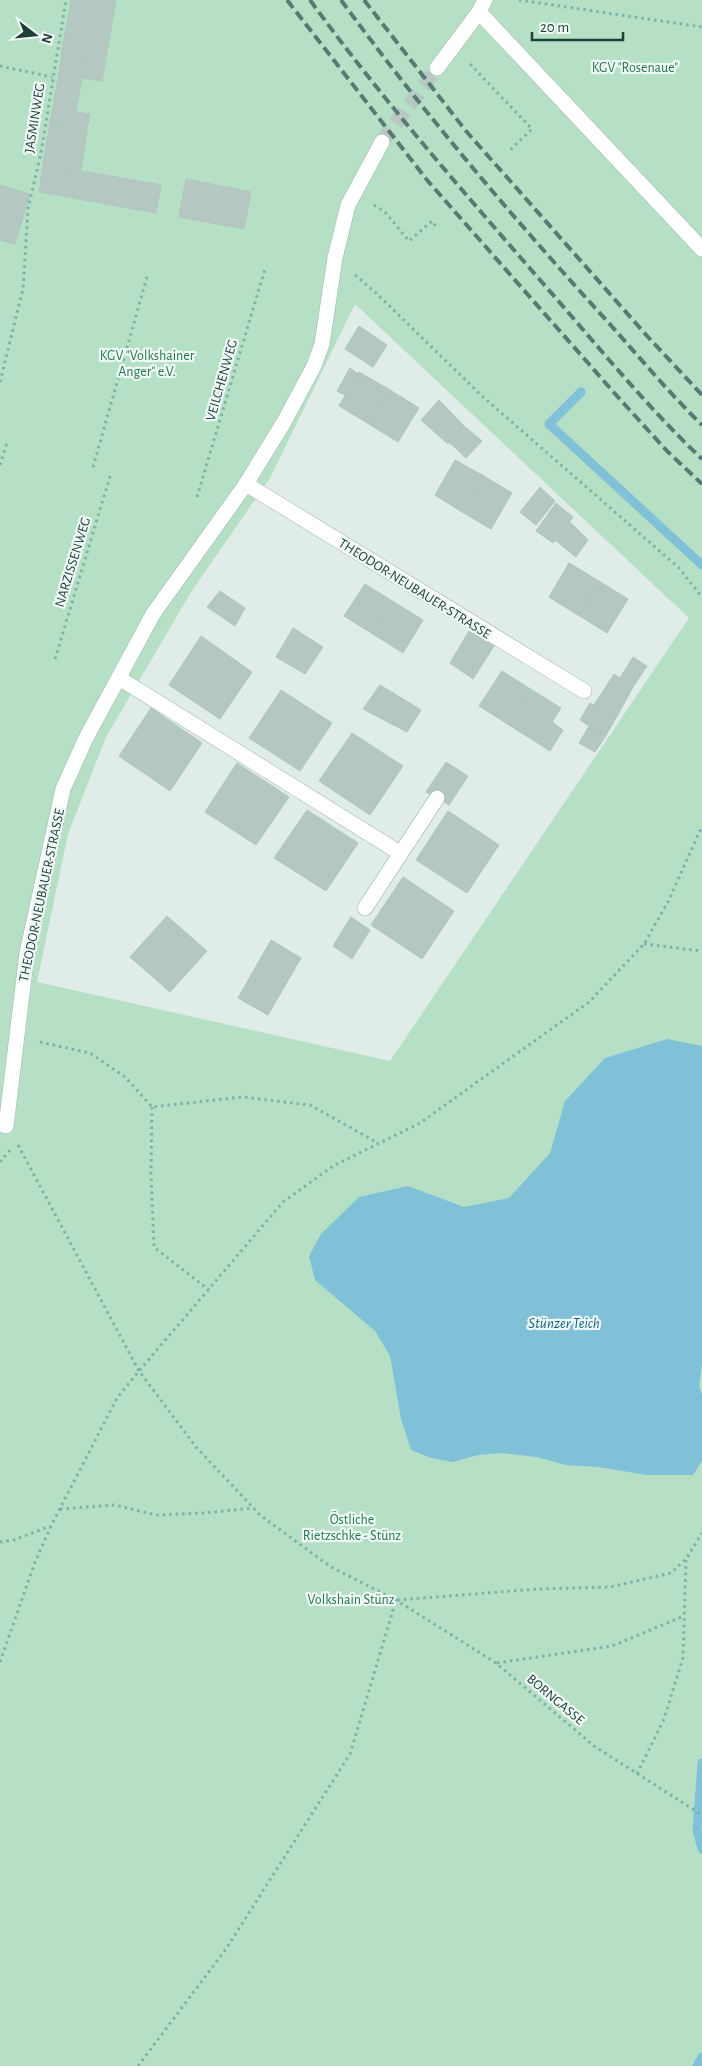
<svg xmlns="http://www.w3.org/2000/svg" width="702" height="2066" viewBox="0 0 702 2066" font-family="'Alegreya Sans',sans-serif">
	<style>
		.green { fill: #b5e0c5; fill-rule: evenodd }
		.water { fill: #80c1d8 }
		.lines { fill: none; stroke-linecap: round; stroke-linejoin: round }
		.stream { stroke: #80c1d8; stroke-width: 9 }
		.building { fill: #b4c7c1; stroke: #b0c6bf }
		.street-tunnel { stroke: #b8c9c4; stroke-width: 15; stroke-dasharray: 15 8; stroke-linecap: butt }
		.lane-casing { stroke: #a1b4af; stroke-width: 16 }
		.street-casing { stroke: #a1b4af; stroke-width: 16 }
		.path { stroke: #7bb3a7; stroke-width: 3; stroke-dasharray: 2.5 4; stroke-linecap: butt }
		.lane { stroke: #fff; stroke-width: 15 }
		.street { stroke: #fff; stroke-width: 15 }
		.rail { stroke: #587a74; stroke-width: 4; stroke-dasharray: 10 5; stroke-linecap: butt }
		.labels { text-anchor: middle; stroke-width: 4.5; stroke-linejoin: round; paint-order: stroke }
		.park-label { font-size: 14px; fill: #24794d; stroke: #eff8f5 }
		.street-label { font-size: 14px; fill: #1e3e38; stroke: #eff8f5 }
		.water-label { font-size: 15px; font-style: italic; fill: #126280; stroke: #eff8f5 }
	</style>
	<rect width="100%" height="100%" fill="#dfece7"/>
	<path class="green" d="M0,0h702v2066h-702zM355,304l334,314 -299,443 -353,-79 31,-148 38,-97 85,-145 79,-114z"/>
	<polygon class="water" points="667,1039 702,1046 702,1364 699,1386 702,1395 702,1461 693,1475 647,1475 598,1467 566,1465 536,1457 502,1453 478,1455 453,1462 431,1458 411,1450 401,1419 390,1356 375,1331 315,1280 309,1256 321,1234 359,1197 408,1186 464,1207 509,1198 550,1153 565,1101 605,1058"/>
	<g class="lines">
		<g class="stream">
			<polyline points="581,392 549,424 702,565"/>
			<polyline points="702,1763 697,1830 702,1849"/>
			<polyline points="697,2066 702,2057"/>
		</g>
	</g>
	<g class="building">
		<polygon points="71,0 116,0 105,63 61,55"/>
		<polygon points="62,56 105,64 102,81 82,78 76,112 90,114 87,129 50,123"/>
		<polygon points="50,123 87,129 81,170 43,164"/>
		<polygon points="43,164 66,168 62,196 39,192"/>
		<polygon points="66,168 161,185 156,213 62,196"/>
		<polygon points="186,179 251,192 244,229 179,217"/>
		<polygon points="0,185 30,194 15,244 0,240"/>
		<polygon points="359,326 387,345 373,367 345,349"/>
		<polygon points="350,368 358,374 345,395 337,391"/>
		<polygon points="359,372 390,390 369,424 339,406"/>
		<polygon points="390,390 419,408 398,442 369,424"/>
		<polygon points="439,400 464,426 448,444 421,420"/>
		<polygon points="464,426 482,441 466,458 449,442"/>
		<polygon points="455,460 484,476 462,512 435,495"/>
		<polygon points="484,476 512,493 491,529 462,512"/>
		<polygon points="540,487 555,501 536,525 520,512"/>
		<polygon points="556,503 573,517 553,543 536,531"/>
		<polygon points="570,522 588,540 576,557 555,540"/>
		<polygon points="569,563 599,581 578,615 549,597"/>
		<polygon points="599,581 628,599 607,633 578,615"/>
		<polygon points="365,584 394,602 373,634 344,616"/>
		<polygon points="220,591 245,608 235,626 207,607"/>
		<polygon points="394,602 423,620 403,653 373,634"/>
		<polygon points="293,628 323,647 305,674 276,657"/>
		<polygon points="469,631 494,646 473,679 450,663"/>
		<polygon points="201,636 252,672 220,719 169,685"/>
		<polygon points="633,657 647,666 633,687 620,678"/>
		<polygon points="502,671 532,690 509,725 479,706"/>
		<polygon points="614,674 633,687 616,718 594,705"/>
		<polygon points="380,685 421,710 407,732 363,709"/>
		<polygon points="281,690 332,723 300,771 249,738"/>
		<polygon points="532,690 561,708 552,722 563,730 550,751 509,725"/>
		<polygon points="590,703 616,718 605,737 580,720"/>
		<polygon points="151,708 202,743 170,791 119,756"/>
		<polygon points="589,726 605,737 595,752 579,743"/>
		<polygon points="352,733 403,766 370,815 319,781"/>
		<polygon points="446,762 468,776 449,805 426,792"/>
		<polygon points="237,763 289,797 256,845 205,812"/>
		<polygon points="307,810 358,843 326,891 274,858"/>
		<polygon points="448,811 499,845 467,893 416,860"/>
		<polygon points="403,877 454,911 422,959 371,925"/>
		<polygon points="167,916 207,951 170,992 130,957"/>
		<polygon points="351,917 370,930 352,959 333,946"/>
		<polygon points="271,940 301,958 268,1015 238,998"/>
	</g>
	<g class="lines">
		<polyline class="street-tunnel" points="382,142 437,68"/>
		<g class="lane-casing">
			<g id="lane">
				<polyline points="479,12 702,249"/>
				<polyline points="246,484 584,691"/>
				<polyline points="119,678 400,853"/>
				<polyline points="365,908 437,798"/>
			</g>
		</g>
		<g class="street-casing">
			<g id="street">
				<polyline points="437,68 479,12 485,0"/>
				<polyline points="0,1123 6,1126 27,953 63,789 86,738 153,614 246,484 284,422 314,366 322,344 335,258 348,205 382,142"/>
			</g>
		</g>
		<g class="path">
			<polyline points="519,0 702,27"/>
			<polyline points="470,64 532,129 509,151"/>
			<polyline points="0,66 52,77"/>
			<polyline points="374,205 385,212 409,241 432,221 437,228"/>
			<polyline points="355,275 375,292 482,396 678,567 702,597"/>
			<polyline points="0,382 23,289 28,209 41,153 66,0"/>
			<polyline points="0,465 7,443"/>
			<polyline points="93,467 147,277"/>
			<polyline points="197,497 265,269"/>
			<polyline points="55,659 111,473"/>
			<polyline points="644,944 702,951"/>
			<polyline points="40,1042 90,1053 125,1077 152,1107 242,1097 310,1105 378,1143"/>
			<polyline points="152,1107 151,1173 154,1247 209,1290"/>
			<polyline points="18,1145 139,1371 196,1447 260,1515 331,1567 396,1600 496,1663 594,1746 702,1815"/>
			<polyline points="0,1162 11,1149"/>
			<polyline points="60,1509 115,1505 156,1515 204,1513 253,1508"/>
			<polyline points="0,1542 14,1540 50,1526"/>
			<polyline points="0,1662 35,1562 51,1526 117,1398 139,1371 283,1202 333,1166 420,1123 589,1002 644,944 669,900 702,826"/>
			<polyline points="497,1663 612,1646 684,1616"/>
			<polyline points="637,1774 664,1719 683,1658 686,1560"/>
			<polyline points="138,2066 226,1949 350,1754 396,1600 538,1589 610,1587 671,1573 686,1559 702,1533"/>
		</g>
		<use href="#lane" class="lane"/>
		<use href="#street" class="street"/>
		<g class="rail">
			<polyline points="287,0 427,180 617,396 667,451 702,484"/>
			<path d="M310,0c71,98 151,189 230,280 53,60 104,124 162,179"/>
			<path d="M341,0c79,108 166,211 256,310 35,38 68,79 105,115"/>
			<polyline points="364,0 466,131 648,337 702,395"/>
		</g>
	</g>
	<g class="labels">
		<g class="park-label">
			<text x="635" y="72">KGV "Rosenaue"</text>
			<text x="147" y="360">KGV "Volkshainer<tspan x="147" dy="16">Anger" e.V.</tspan></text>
			<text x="352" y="1524">Östliche<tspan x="352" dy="16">Rietzschke - Stünz</tspan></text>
			<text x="351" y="1604">Volkshain Stünz</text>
		</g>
		<g class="street-label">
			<text transform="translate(34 118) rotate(-81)" y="5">JASMINWEG</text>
			<text transform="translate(221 380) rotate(-74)" y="5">VEILCHENWEG</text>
			<text transform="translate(72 562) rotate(-73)" y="5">NARZISSENWEG</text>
			<text transform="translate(415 588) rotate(32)" y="5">THEODOR-NEUBAUER-STRASSE</text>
			<text transform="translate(41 895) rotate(-78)" y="5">THEODOR-NEUBAUER-STRASSE</text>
			<text transform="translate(556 1699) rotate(40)" y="5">BORNGASSE</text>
		</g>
		<g class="water-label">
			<text x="564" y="1328">Stünzer Teich</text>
		</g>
	</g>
	<g transform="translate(35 35) rotate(106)" stroke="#eff8f5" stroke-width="4" paint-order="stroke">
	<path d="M0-4L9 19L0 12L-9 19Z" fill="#1e3e38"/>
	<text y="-8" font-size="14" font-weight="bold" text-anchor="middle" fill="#1e3e38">N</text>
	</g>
	<path d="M532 32v8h91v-8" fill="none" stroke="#1e3e38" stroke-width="2.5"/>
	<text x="540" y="32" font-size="15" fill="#1e3e38" stroke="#eff8f5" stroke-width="4" paint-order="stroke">20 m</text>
</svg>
